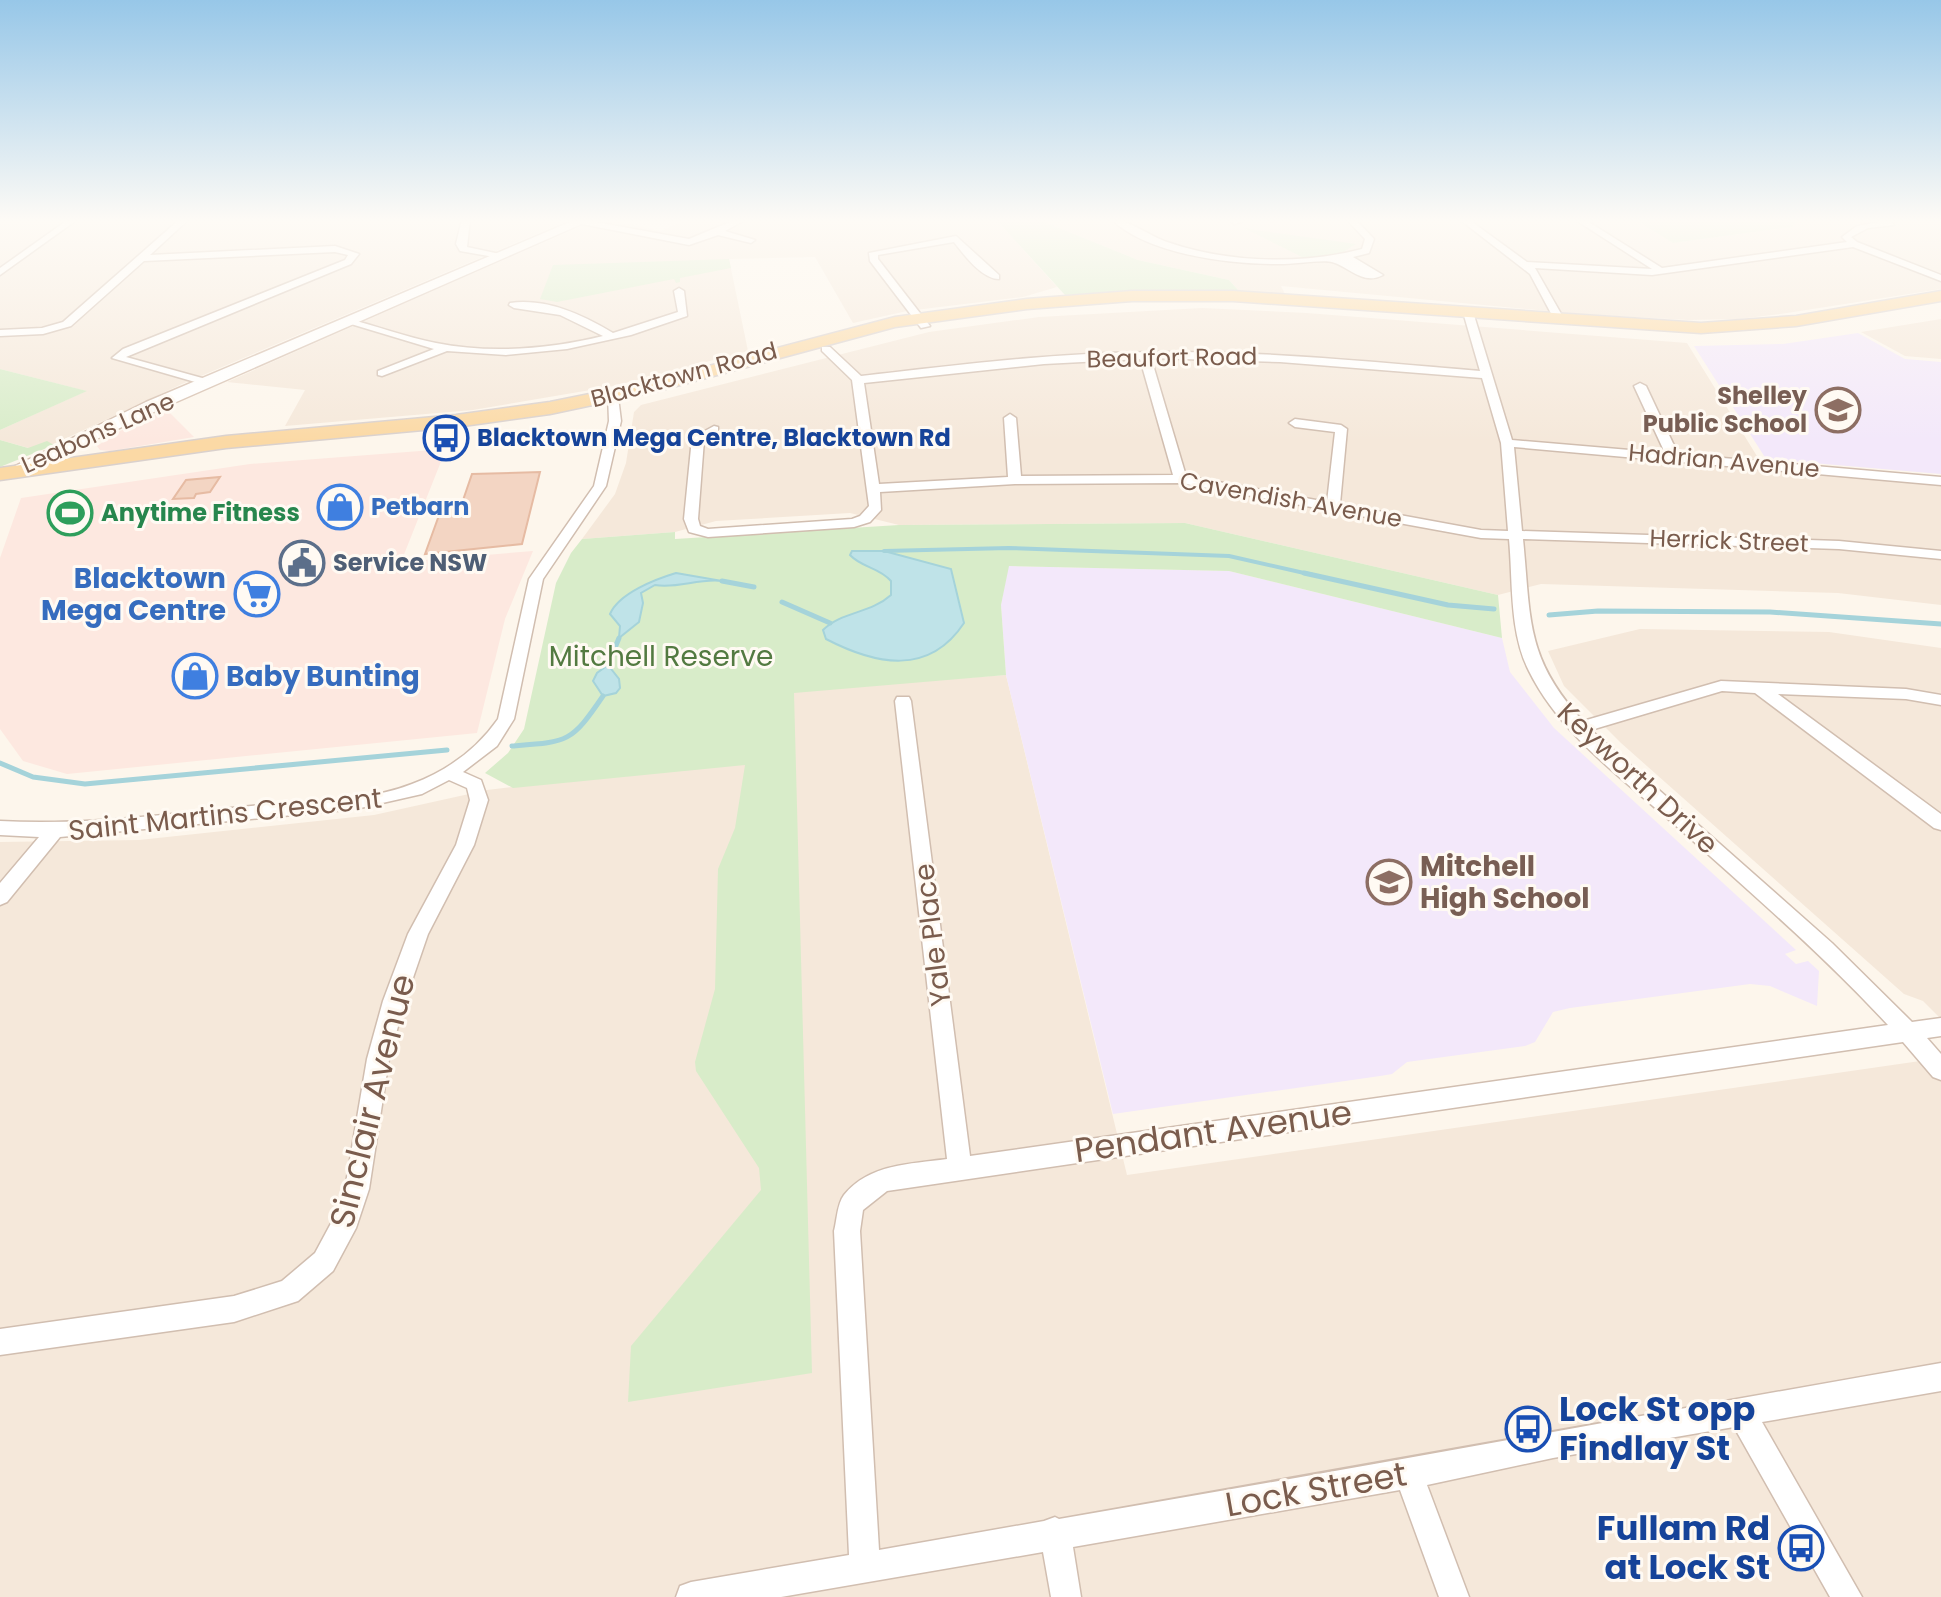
<svg xmlns="http://www.w3.org/2000/svg" width="1941" height="1597" viewBox="0 0 1941 1597" font-family="Poppins,sans-serif">
	<style>
		.residential { fill: #f5e8da }
		.commercial { fill: #fde8e0 }
		.education { fill: #f3e8fa }
		.green { fill: #d8ecc9 }
		.water { fill: #bfe3e8; stroke: #a5d3da; stroke-width: 2 }
		.lines { fill: none; stroke-linecap: round; stroke-linejoin: round }
		.stream-far1 { stroke: #a5d3da; stroke-width: 4 }
		.stream { stroke: #a5d3da; stroke-width: 5 }
		.building { fill: #f3d5c3; stroke: #e6bba3; stroke-width: 2 }
		.street-casing { stroke: #d1beb0; stroke-width: 3 }
		.secondary-casing { stroke: #d6c0b0; stroke-width: 3 }
		.primary-casing { stroke: #dad1cd; stroke-width: 3 }
		.street { fill: #fff; fill-rule: evenodd }
		.secondary { fill: #fff; fill-rule: evenodd }
		.primary { fill: #fbd9a5; fill-rule: evenodd }
		.labels { text-anchor: middle; stroke-width: 6; stroke-linejoin: round; paint-order: stroke }
		.far-street-label { font-size: 24px; fill: #7a5c4d; stroke: #fffaf3 }
		.far-education-label { font-size: 24px; font-weight: bold; fill: #785e54; stroke: #fffaf3; text-anchor: end }
		.far-transit-label { font-size: 24px; font-weight: bold; fill: #164399; stroke: #fffaf3; text-anchor: start }
		.far-shop-label { font-size: 24px; font-weight: bold; fill: #366cbe; stroke: #fffaf3; text-anchor: start }
		.far-leisure-label { font-size: 24px; font-weight: bold; fill: #27864d; stroke: #fffaf3; text-anchor: start }
		.far-service-label { font-size: 24px; font-weight: bold; fill: #4e5e75; stroke: #fffaf3; text-anchor: start }
		.shop-label { font-size: 28px; font-weight: bold; fill: #366cbe; stroke: #fffaf3; text-anchor: end }
		.park-label { font-size: 28px; fill: #537a41; stroke: #fffaf3 }
		.street-label { font-size: 28px; fill: #7a5c4d; stroke: #fffaf3 }
		.education-label { font-size: 28px; font-weight: bold; fill: #785e54; stroke: #fffaf3; text-anchor: start }
		.near-street-label { font-size: 34px; fill: #7a5c4d; stroke: #fffaf3 }
		.near-transit-label { font-size: 34px; font-weight: bold; fill: #164399; stroke: #fffaf3; text-anchor: start }
	</style>
	<rect width="100%" height="100%" fill="#fdf6ec"/>
	<g class="residential">
		<polygon points="0,219 572,219 182,384 39,451 0,440 0,430 86,391 0,369"/>
		<polygon points="607,219 661,231 687,219 990,219 1000,224 1057,287 1023,297 907,311 853,323 815,257 729,259 748,351 614,386 473,410 285,426 305,390 227,382 460,279 582,226"/>
		<polygon points="1037,219 1634,219 1673,243 1792,227 1798,219 1941,219 1941,289 1787,313 1739,319 1688,320 1579,314 1281,286 1285,294 1239,291 1229,280 1138,260"/>
		<polygon points="1202,308 1307,313 1687,343 1760,461 1941,477 1941,605 1838,593 1541,584 1498,595 1185,523 899,525 850,513 716,521 675,532 582,539 615,494 626,463 634,412 641,405 929,332 1039,317"/>
		<polygon points="1941,319 1941,359 1905,356 1861,332"/>
		<polygon points="1640,629 1829,632 1941,648 1941,1019 1923,1001 1904,994 1621,743 1564,686 1548,651"/>
		<polygon points="1006,675 1127,1175 1941,1058 1941,1597 0,1597 0,842 139,840 374,815 487,790 771,757 778,691"/>
	</g>
	<g class="commercial">
		<polygon points="167,410 194,437 110,451 100,450 97,446 120,431"/>
		<polygon points="446,449 401,562 533,551 505,619 477,733 67,774 23,761 0,729 0,558 21,498 250,464"/>
	</g>
	<g class="education">
		<polygon points="1858,333 1905,359 1941,362 1941,474 1766,459 1694,346 1783,344"/>
		<polygon points="1008,566 1229,571 1502,638 1510,672 1554,728 1796,950 1785,954 1796,964 1808,961 1819,971 1817,1006 1770,986 1750,984 1570,1008 1553,1012 1535,1042 1525,1046 1407,1062 1392,1074 1380,1076 1113,1114 1006,675 1001,605"/>
	</g>
	<g class="green">
		<polygon points="990,219 1037,219 1138,260 1229,280 1239,291 1142,290 1065,295 1000,224"/>
		<polygon points="1634,219 1798,219 1792,227 1673,243"/>
		<polygon points="1242,227 1255,230 1356,244 1340,254 1306,259"/>
		<polygon points="729,259 731,268 680,278 680,282 676,283 674,279 557,302 540,299 553,265"/>
		<polygon points="0,369 87,391 0,430"/>
		<polygon points="0,440 28,448 47,441 54,445 0,467"/>
		<polygon points="1185,523 1498,595 1502,638 1229,571 1009,566 1001,605 1006,675 794,693 812,1373 628,1402 631,1346 761,1190 759,1168 696,1071 695,1062 715,989 718,869 735,828 745,765 513,788 485,773 508,753 524,729 556,583 571,553 582,539 675,532 675,539 899,525"/>
	</g>
	<g class="water">
		<path d="M852,551h32l67,18 13,54c-35,53 -88,42 -138,16l-3,-9c19,-19 47,-16 68,-35v-14c-12,-14 -29,-13 -41,-26z"/>
		<path d="M676,573l46,8c-23,-3 -45,8 -67,4l-14,8 2,10 -4,19 -20,16 1,-12 -10,-12c9,-21 46,-35 66,-41z"/>
		<polygon points="608,665 619,679 620,688 616,693 603,696 593,681 597,673"/>
	</g>
	<g class="lines">
		<polyline class="stream-far1" points="884,551 1009,548 1229,556 1313,575"/>
		<g class="stream">
			<polyline points="1304,573 1448,605 1494,609"/>
			<polyline points="722,581 754,587"/>
			<polyline points="782,602 830,623"/>
			<polyline points="1549,615 1598,611 1770,612 1941,624"/>
			<polyline points="608,665 619,638"/>
			<path d="M512,746c56,-4 59,-3 91,-50"/>
			<polyline points="0,763 33,777 85,784 447,750"/>
		</g>
	</g>
	<g class="building">
		<polygon points="540,472 522,544 425,554 442,507 461,506 472,474"/>
		<polygon points="220,477 210,492 196,494 194,498 173,499 186,480"/>
	</g>
	<g class="lines">
		<g class="street-casing">
			<g id="street">
				<polygon points="69,219 78,219 0,275 0,268"/>
				<polygon points="180,219 189,219 150,255 335,246 359,254 351,264 126,357 213,381 215,383 209,386 112,358 123,349 345,260 348,255 335,252 144,261 71,326 43,334 0,336 0,330 42,328 63,322"/>
				<polygon points="462,219 470,219 467,247 500,254 500,258 460,251 456,244"/>
				<polygon points="579,219 689,239 737,219 747,219 725,231 755,240 751,243 718,235 689,245 582,224"/>
				<path d="M1111,219c16,0 39,17 56,23 60,21 134,23 195,7l3,-10 -19,-20h9l19,20 -5,14 -16,4 30,18c-20,11 -33,-8 -51,-13 -9,-3 -43,3 -56,2 -49,0 -129,-10 -165,-45z"/>
				<polygon points="1230,219 1239,219 1241,222 1234,224"/>
				<polygon points="1459,219 1468,219 1527,262 1652,269 1574,219 1584,219 1662,268 1847,242 1842,237 1857,226 1891,220 1894,225 1868,228 1851,237 1857,242 1941,275 1941,281 1853,247 1652,275 1535,268 1564,319 1559,322 1554,319 1530,274"/>
				<path d="M956,236l43,39v4c-17,0 -35,-24 -45,-37l-76,13v4l52,67 -9,2 -51,-67 -1,-8z"/>
				<path d="M679,288l5,3 3,25 -56,19 -64,14 -61,6 -59,-4 -65,25 -4,-1v-4l56,-22 -93,-28 5,-3c30,8 60,19 90,25 54,11 114,6 167,-7l-43,-21 -46,-7 -5,-3 1,-2c37,-5 73,12 103,30l65,-21 -4,-21z"/>
				<path d="M1468,309l5,3 39,128 153,13 -31,-67 6,-3 6,3 32,68 263,23v8l-427,-38 8,84 317,10 102,10v8l-102,-10 -316,-10c8,80 2,119 60,182l138,-40 185,8 35,6v10l-35,-6 -128,-5 163,120v16l-7,-2 -179,-135 -33,-2 -131,39 241,213 80,79 29,-4v18l-14,2 14,16v26l-8,-3 -30,-35 -1016,149 -24,19 -3,21 19,319 165,-29 11,-4 4,2c295,-50 588,-105 882,-156v28l-179,31 100,175h-32l-96,-170 -181,31 -126,27 42,112h-30l-39,-107 -327,57 8,50h-30l-8,-45 -262,45h-105l4,-11 11,-4 158,-27 -15,-324c3,-11 3,-27 10,-36 25,-31 66,-31 103,-36l-52,-458 2,-4h12l2,4 59,455 918,-131c-66,-71 -141,-136 -213,-200 -52,-46 -115,-91 -146,-154 -20,-39 -16,-90 -20,-132l-28,-1 -301,-55 -165,1 -135,8 1,18 -11,12 -16,5 -146,10 -19,-5 -5,-13 8,-81 22,-12 4,1v6l-14,7 -6,79 2,7 8,3 144,-10 8,-3 9,-10 -17,-126 -30,-29v-4h8l31,29c99,-11 198,-24 297,-24 108,-1 215,10 322,19l-17,-59zM1151,358l129,4 202,16 19,65 7,88 -27,-1 -141,-26 7,-75 -6,-4 -46,-6 -6,4 6,4 40,5 -8,70 -141,-26zM1140,359l33,116 -152,1 -5,-58 -6,-4 -6,4 4,59 -129,7 -15,-101 180,-19z"/>
				<path d="M608,395l10,2 3,24 -15,65 -63,93 -29,140 -17,27 -34,26 18,8 7,20 -14,45 -46,89 -23,67 -16,58 -20,130 -13,39 -23,43 -35,30 -64,21 -234,33v-26l234,-33 48,-15 33,-28 21,-39 9,-25 22,-130 16,-58 25,-67 48,-89 14,-45 -3,-12 -18,-8 -27,14 -66,15 -296,28 -53,65 -7,3v-22l39,-46 -39,-2v-14c87,5 174,-8 261,-16 49,-4 105,-3 151,-21 35,-13 65,-35 86,-65l31,-140 65,-93 15,-65z"/>
			</g>
		</g>
		<g class="secondary-casing">
			<polygon id="secondary" points="577,219 593,219 158,410 18,476 6,476 3,472 146,402"/>
		</g>
		<g class="primary-casing">
			<polygon id="primary" points="1132,291 1233,291 1701,323 1796,316 1941,291 1941,301 1796,326 1701,333 1233,301 1132,301 1027,309 895,327 654,392 550,414 456,427 226,448 0,480 0,468 226,436 456,415 550,402 644,383 895,317 1027,299"/>
		</g>
		<use href="#street" class="street"/>
		<use href="#secondary" class="secondary"/>
		<use href="#primary" class="primary"/>
	</g>
	<linearGradient id="sky" x2="0" y2="1"><stop stop-color="#97c7e8"/><stop offset="0.5" stop-color="#fefbf6"/><stop offset="1" stop-color="#fefbf6" stop-opacity="0"/></linearGradient>
	<rect width="1941" height="442" fill="url(#sky)"/>
	<defs>
		<g id="school-ring" transform="scale(2.3)"><circle r="9.5" fill="#fffaf3" stroke="#8d6e63" stroke-width="1.5"/><path d="M0-5L7-2L0 1L-7-2ZM-4 1L0 2.5L4 1V4Q0 6-4 4Z" fill="#8d6e63"/></g>
		<g id="bus-ring" transform="scale(2.3)"><circle r="9.5" fill="#fffaf3" stroke="#1a4fb4" stroke-width="1.5"/><path d="M-5-6H5V4H4V6H2V4H-2V6H-4V4H-5ZM-3.5-4V0h7V-4ZM-3.5 1.2v1.5H-2V1.2ZM2 1.2v1.5H3.5V1.2Z" fill="#1a4fb4"/></g>
		<g id="shop-ring" transform="scale(2.3)"><circle r="9.5" fill="#fffaf3" stroke="#3f7fe0" stroke-width="1.5"/><path d="M-5-2.5h2.3a2.7 3.5 0 0 1 5.4 0H5L5.5 6h-11ZM-1.5-2.5h3a1.5 2.3 0 0 0-3 0Z" fill="#3f7fe0"/></g>
		<g id="stadium-ring" transform="scale(2.3)"><circle r="9.5" fill="#fffaf3" stroke="#2e9e5b" stroke-width="1.5"/><path d="M0-5a6.5 5 0 1 0 0 10a6.5 5 0 1 0 0-10ZM-3.5-1.8h7v3.6h-7Z" fill="#2e9e5b"/></g>
		<g id="civic-ring" transform="scale(2.3)"><circle r="9.5" fill="#fffaf3" stroke="#5c6f8a" stroke-width="1.5"/><path d="M-.6-6.5H3V-4.5H.6V-3L4-1V1h2V6H-6V1h2V-1L-.6-3ZM-1.2 2.5V6h2.4V2.5Z" fill="#5c6f8a"/></g>
		<g id="supermarket-ring" transform="scale(2.3)"><circle r="9.5" fill="#fffaf3" stroke="#3f7fe0" stroke-width="1.5"/><path d="M-6-5.5h2.5l.6 2H6L4.5 2H-2.5L-4.4-4H-6ZM-1.5 3.2a1.3 1.3 0 1 0 .1 0ZM3 3.2a1.3 1.3 0 1 0 .1 0Z" fill="#3f7fe0"/></g>
	</defs>
	<g fill-rule="evenodd">
		<use href="#school-ring" x="1838" y="410"/>
		<use href="#bus-ring" x="446" y="438"/>
		<use href="#shop-ring" x="340" y="507"/>
		<use href="#stadium-ring" x="70" y="513"/>
		<use href="#civic-ring" x="302" y="563"/>
		<use href="#supermarket-ring" x="257" y="594"/>
		<use href="#shop-ring" x="195" y="676"/>
		<use href="#school-ring" x="1389" y="882"/>
		<use href="#bus-ring" x="1528" y="1429"/>
		<use href="#bus-ring" x="1801" y="1548"/>
	</g>
	<g class="labels">
		<g class="far-street-label">
			<text transform="translate(1172 358) rotate(-1)" y="8">Beaufort Road</text>
			<text transform="translate(684 375) rotate(-15)" y="8">Blacktown Road</text>
			<text transform="translate(98 433) rotate(-24)" y="8">Leabons Lane</text>
			<text transform="translate(1724 461) rotate(5)" y="8">Hadrian Avenue</text>
			<text transform="translate(1291 500) rotate(10)" y="8">Cavendish Avenue</text>
			<text transform="translate(1729 541) rotate(2)" y="8">Herrick Street</text>
		</g>
		<g class="far-education-label">
			<text x="1807" y="404">Shelley<tspan x="1807" dy="28">Public School</tspan></text>
		</g>
		<g class="far-transit-label">
			<text x="477" y="446">Blacktown Mega Centre, Blacktown Rd</text>
		</g>
		<g class="far-shop-label">
			<text x="371" y="515">Petbarn</text>
		</g>
		<g class="far-leisure-label">
			<text x="101" y="521">Anytime Fitness</text>
		</g>
		<g class="far-service-label">
			<text x="333" y="571">Service NSW</text>
		</g>
		<g class="shop-label">
			<text x="226" y="588">Blacktown<tspan x="226" dy="32">Mega Centre</tspan></text>
			<text x="226" y="686" text-anchor="start">Baby Bunting</text>
		</g>
		<g class="park-label">
			<text x="661" y="666">Mitchell Reserve</text>
		</g>
		<g class="street-label">
			<text transform="translate(1638 778) rotate(43)" y="10">Keyworth Drive</text>
			<text transform="translate(225 814) rotate(-6)" y="10">Saint Martins Crescent</text>
			<text transform="translate(932 935) rotate(-97)" y="10">Yale Place</text>
		</g>
		<g class="education-label">
			<text x="1420" y="876">Mitchell<tspan x="1420" dy="32">High School</tspan></text>
		</g>
		<g class="near-street-label">
			<text transform="translate(372 1101) rotate(-76)" y="12">Sinclair Avenue</text>
			<text transform="translate(1213 1131) rotate(-8)" y="12">Pendant Avenue</text>
			<text transform="translate(1316 1489) rotate(-10)" y="12">Lock Street</text>
		</g>
		<g class="near-transit-label">
			<text x="1559" y="1421">Lock St opp<tspan x="1559" dy="39">Findlay St</tspan></text>
			<text x="1770" y="1540" text-anchor="end">Fullam Rd<tspan x="1770" dy="39">at Lock St</tspan></text>
		</g>
	</g>
</svg>
